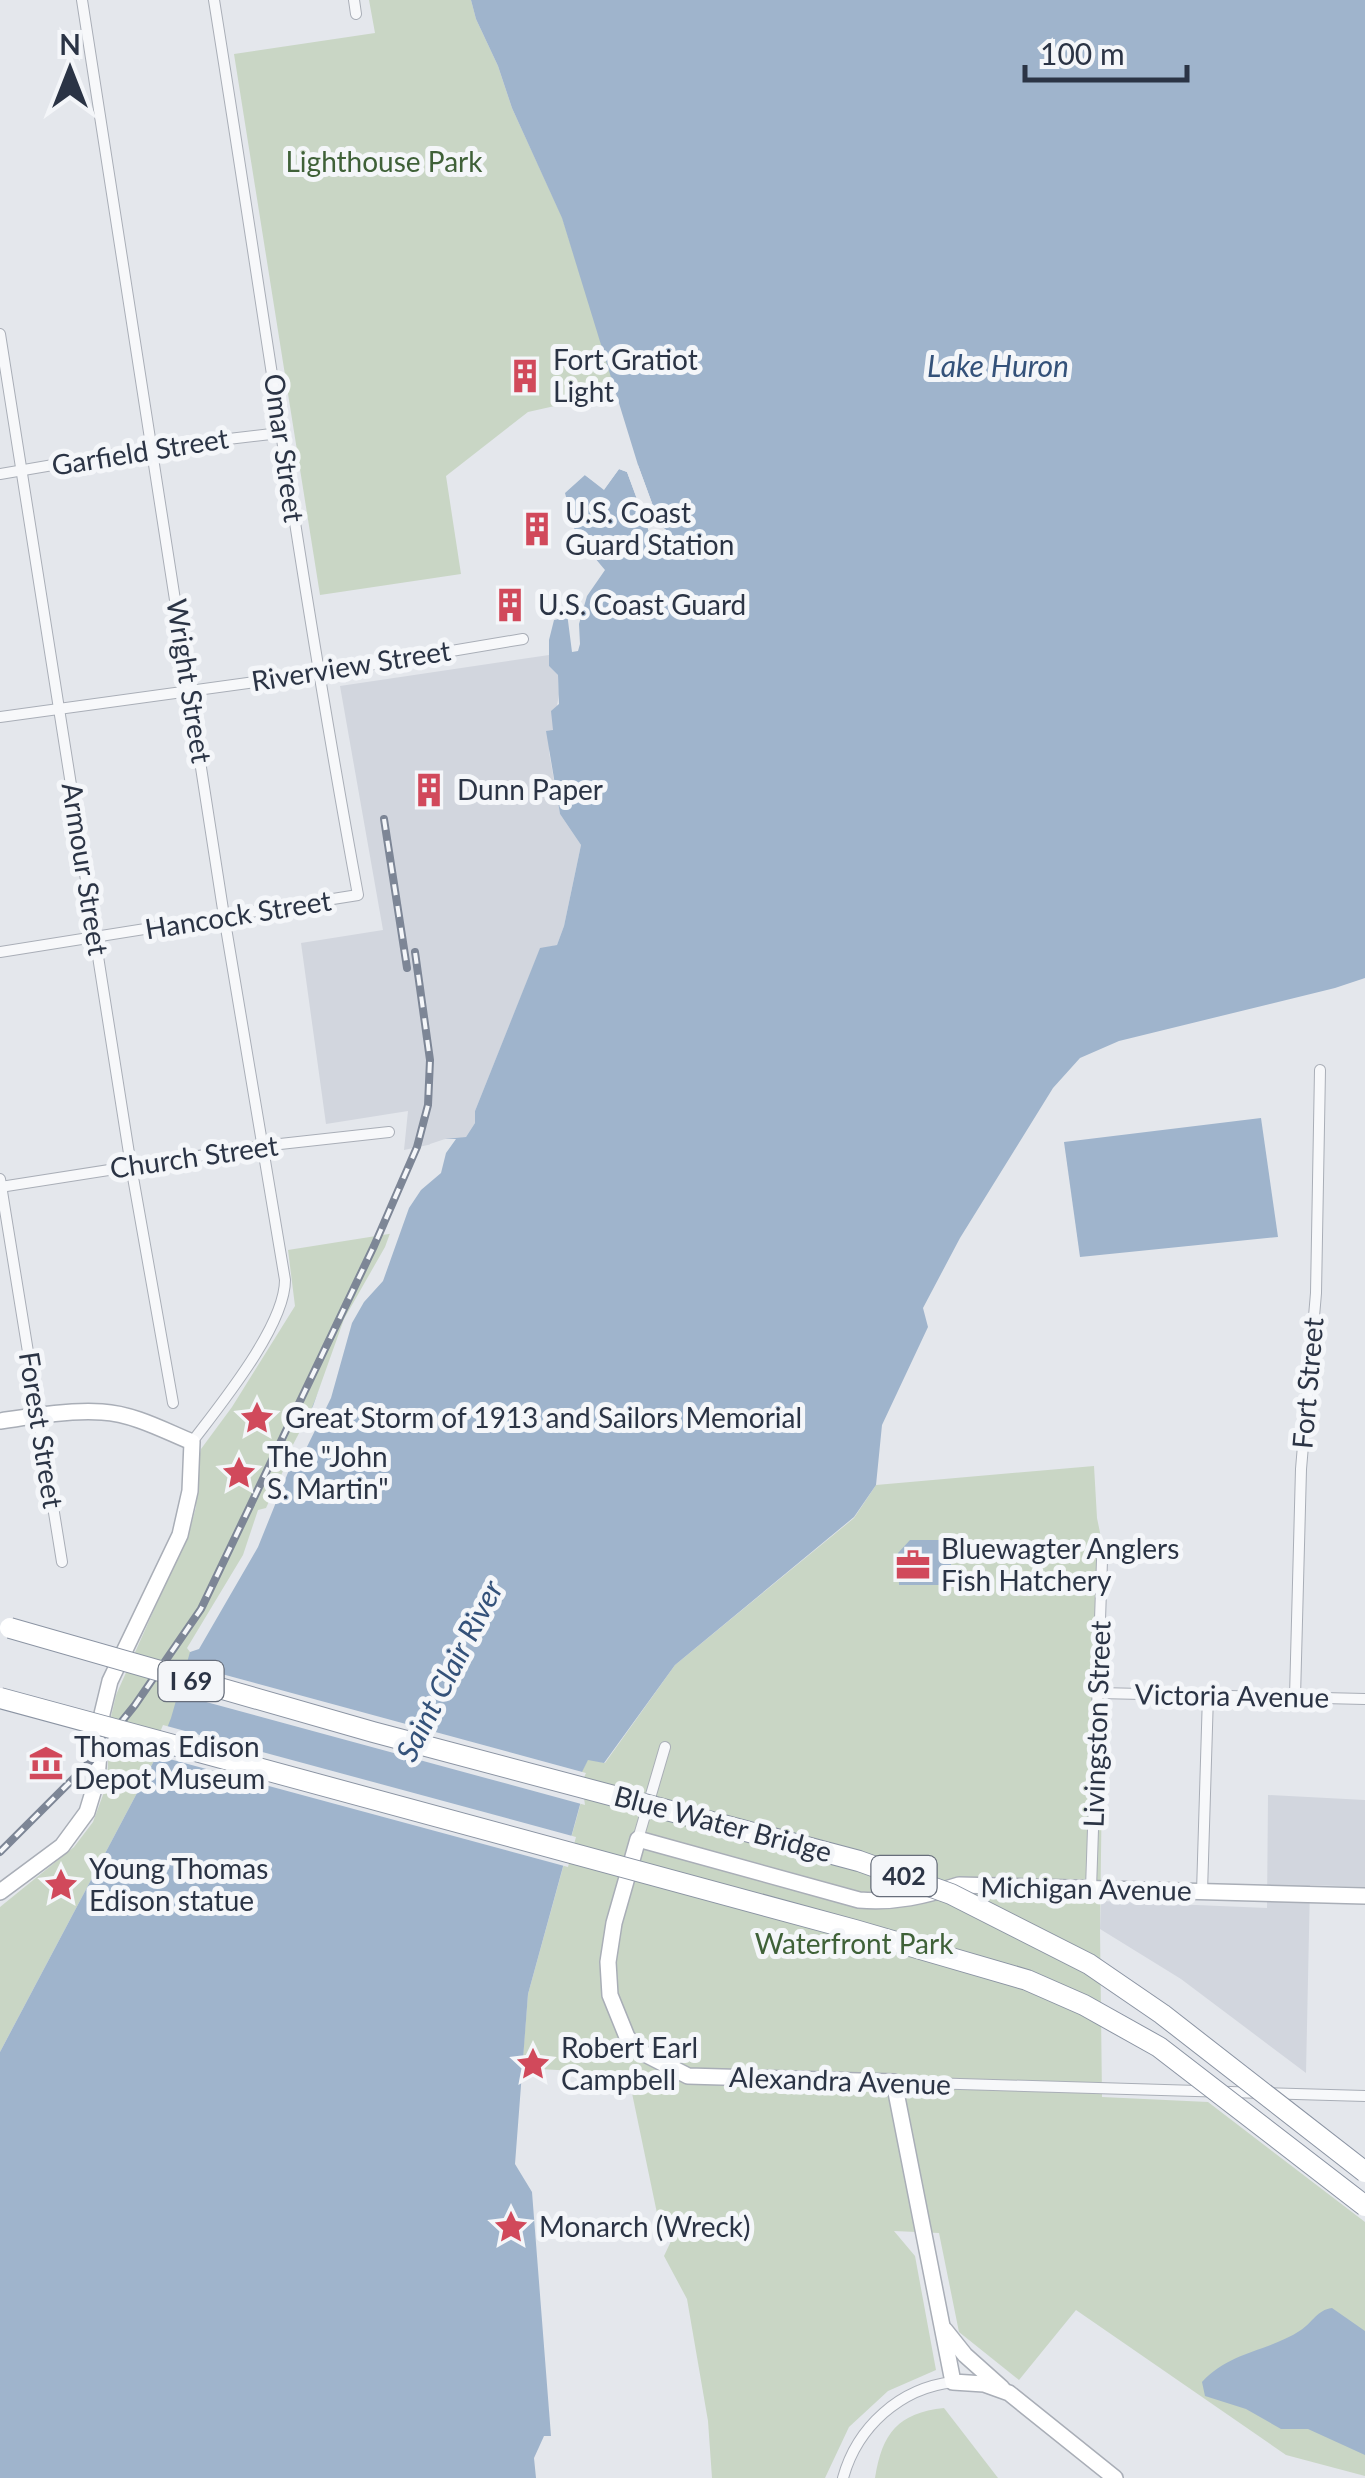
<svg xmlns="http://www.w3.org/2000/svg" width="1365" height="2478" viewBox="0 0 1365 2478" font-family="Lato,sans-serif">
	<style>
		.built { fill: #d2d6de }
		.green { fill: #c9d6c5 }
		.water { fill: #9fb4cc }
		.pier { fill: #e4e7ec }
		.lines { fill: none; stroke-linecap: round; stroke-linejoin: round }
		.street-casing { stroke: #a9aeb7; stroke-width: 12 }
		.secondary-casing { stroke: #a9aeb7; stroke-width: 18 }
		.street { stroke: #f7f8fa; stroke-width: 10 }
		.secondary { stroke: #fff; stroke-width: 15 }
		.rail-casing { stroke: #7d8696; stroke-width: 8 }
		.rail { stroke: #f4f6f9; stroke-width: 4; stroke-dasharray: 11; stroke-linecap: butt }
		.highway-bridge-casing { stroke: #8b94a3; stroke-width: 22; stroke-linecap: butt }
		.highway-bridge { stroke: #fff; stroke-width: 20 }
		.labels { text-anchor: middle; stroke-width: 10; stroke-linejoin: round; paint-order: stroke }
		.shield { fill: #f4f6f9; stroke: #676e7b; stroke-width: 2.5 }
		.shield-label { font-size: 25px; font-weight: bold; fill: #2b3445 }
		.park-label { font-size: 28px; fill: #3f6138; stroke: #f4f6f9 }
		.poi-label { font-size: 28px; fill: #2b3445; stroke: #f4f6f9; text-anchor: start }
		.street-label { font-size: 28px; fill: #2b3445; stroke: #f4f6f9 }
		.water-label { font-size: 30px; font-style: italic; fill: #34527a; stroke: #f4f6f9 }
	</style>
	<rect width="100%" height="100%" fill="#e4e7ec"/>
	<g class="built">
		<polygon points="549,655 549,666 558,675 559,694 549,752 560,814 581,845 564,926 557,945 540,949 475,1111 475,1123 466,1137 404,1150 408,1111 326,1124 301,943 383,930 340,686"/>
		<polygon points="1268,1795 1365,1800 1365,1887 1310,1885 1306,2073 1181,1979 1100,1929 1101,1901 1267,1908"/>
	</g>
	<g class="green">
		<polygon points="369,0 471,0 476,19 498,66 512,108 562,217 617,392 528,412 446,476 461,574 320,595 234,54 375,33"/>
		<polygon points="395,1233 318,1408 155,1759 0,2052 0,1907 74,1847 93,1822 107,1784 110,1721 116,1695 190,1529 196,1507 197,1466 201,1449 232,1407 295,1306 288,1250"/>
		<polygon points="1094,1466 1097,1518 1105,1557 1100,1929 1102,2097 1208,2102 1365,2222 1365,2476 1286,2455 1076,2310 1019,2380 959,2332 939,2233 894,2231 915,2256 936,2370 888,2391 849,2427 825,2478 712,2478 708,2421 687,2299 664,2256 681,2220 658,2218 628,2074 522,2068 528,1994 581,1802 568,1799 588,1759 605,1763 675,1665 854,1518 876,1485"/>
		<path d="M944,2408l54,70h-123c7,-45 23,-65 69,-70z"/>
	</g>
	<g class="water">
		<polygon points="471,0 1365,0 1365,978 1335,988 1119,1041 1080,1058 1053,1088 960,1238 923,1308 928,1327 882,1425 876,1485 854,1517 675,1665 604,1763 588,1760 569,1798 581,1801 528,1994 515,2164 532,2192 551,2436 544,2436 534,2458 536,2478 0,2478 0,2052 155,1759 171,1718 190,1652 196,1648 268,1514 346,1325 378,1274 395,1233 445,1139 466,1137 475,1123 475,1111 540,948 557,945 564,926 581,845 560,814 546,731 553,730 551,711 559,704 558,675 549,666 549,640 554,620 569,617 600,565 576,535 565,493 585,475 604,489 619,469 627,472 651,537 667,550 676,538 660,525 638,465 562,218 512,108 498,66 476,19"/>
		<polygon points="1261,1118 1278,1237 1080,1257 1064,1142"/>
		<polygon points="910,1540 951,1540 951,1585 899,1585 898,1553"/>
		<path d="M1332,2308l33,23v124l-57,-26h-27l-35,-20 -41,-13 -3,-14c28,-31 66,-30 99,-52 12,-8 16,-20 31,-22z"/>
	</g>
	<g class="pier">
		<polygon points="633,463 638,465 660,525 676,538 677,545 673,549 667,550 651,537 627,472 619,469 604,490 581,472 587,470 605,484 617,465 630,468 655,534 670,545 671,541 656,527"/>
		<polygon points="594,557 605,570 587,596 579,624 580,644 578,651 572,652 567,613 581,575 593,564 590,561"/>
		<polygon points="445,1139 456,1139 446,1153 441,1173 421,1190 409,1208 383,1281 364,1302 352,1323 331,1398 301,1459 294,1470 289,1470 258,1547 199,1649 190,1652 187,1648 243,1555 258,1510 266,1508 283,1471 282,1466 313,1406 344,1319 385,1247 407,1187 415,1179 430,1144"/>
		<polygon points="181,1663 586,1773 576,1795 584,1798 585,1805 173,1693"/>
		<polygon points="163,1725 576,1837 568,1867 151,1754"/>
	</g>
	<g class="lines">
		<g class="street-casing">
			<g id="street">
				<path d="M82,0l142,916 61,364c0,46 -65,125 -93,162"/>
				<polyline points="354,0 356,14"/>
				<polyline points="0,334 131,1166 173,1403"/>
				<polyline points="0,474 152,448 280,433"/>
				<polyline points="0,717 321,673 523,639"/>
				<path d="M0,952l358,-57c-55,-297 -96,-596 -144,-895"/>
				<polyline points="0,1179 62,1562"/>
				<polyline points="0,1187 262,1146 389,1132"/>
				<polyline points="1099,1693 1365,1699"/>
				<polyline points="1295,1697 1301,1469 1316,1293 1320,1070"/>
				<polyline points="638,1839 665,1747"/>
				<polyline points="1091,1889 1102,1560"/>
				<polyline points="1202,1892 1208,1695"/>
				<polyline points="894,2082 1365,2096"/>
				<path d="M843,2478c14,-51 57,-90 110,-96"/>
			</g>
		</g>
		<g class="secondary-casing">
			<g id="secondary">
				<path d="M0,1421c33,-5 68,-11 102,-9 32,2 61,18 90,30l-2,49 -10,44 -70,146 -8,33 -5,65 -10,33 -25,34 -62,46"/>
				<polyline points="945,2330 965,2355 1002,2388"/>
				<path d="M1115,2478l-106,-85 -25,-9 -31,-2 -59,-300 -206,-6 -47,-24 -14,-15 -17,-42 -2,-33 6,-39 24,-84 221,61c37,3 65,-4 100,-15l406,11"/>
			</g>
		</g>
		<use href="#street" class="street"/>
		<use href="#secondary" class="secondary"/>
		<g class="rail-casing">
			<g id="rail">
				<polyline points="384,819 407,968"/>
				<polyline points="0,1852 86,1766 135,1705 201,1609 374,1246 417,1147 428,1105 430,1060 415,952"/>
			</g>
		</g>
		<use href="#rail" class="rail"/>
		<g class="highway-bridge-casing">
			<g id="highway-bridge">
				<polyline points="10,1628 373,1732 859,1861 951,1894 1089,1964 1162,2014 1365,2172"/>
				<polyline points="0,1698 855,1930 1027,1980 1084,2005 1159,2047 1365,2206"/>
			</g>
		</g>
		<use href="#highway-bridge" class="highway-bridge"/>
	</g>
	<defs>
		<g id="building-bare" transform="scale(2.7)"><path d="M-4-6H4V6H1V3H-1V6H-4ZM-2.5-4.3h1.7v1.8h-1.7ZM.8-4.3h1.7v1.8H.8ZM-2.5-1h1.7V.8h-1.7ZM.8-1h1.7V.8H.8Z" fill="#d1495b" stroke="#f4f6f9" stroke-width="2.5" paint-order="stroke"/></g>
		<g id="sight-bare" transform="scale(2.7)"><path d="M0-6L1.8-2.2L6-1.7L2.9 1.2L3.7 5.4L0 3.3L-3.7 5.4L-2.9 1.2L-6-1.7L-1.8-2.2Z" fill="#d1495b" stroke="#f4f6f9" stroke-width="2.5" paint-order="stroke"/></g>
		<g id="office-bare" transform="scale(2.7)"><path d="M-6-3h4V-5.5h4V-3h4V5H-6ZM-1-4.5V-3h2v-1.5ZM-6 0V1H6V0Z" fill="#d1495b" stroke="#f4f6f9" stroke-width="2.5" paint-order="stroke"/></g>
		<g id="museum-bare" transform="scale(2.7)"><path d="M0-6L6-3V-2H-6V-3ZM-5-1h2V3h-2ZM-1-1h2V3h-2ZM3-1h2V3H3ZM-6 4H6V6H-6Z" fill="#d1495b" stroke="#f4f6f9" stroke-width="2.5" paint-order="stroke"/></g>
	</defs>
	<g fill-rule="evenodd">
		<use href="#building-bare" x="525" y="376"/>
		<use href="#building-bare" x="537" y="529"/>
		<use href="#building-bare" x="510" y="605"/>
		<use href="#building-bare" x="429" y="790"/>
		<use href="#sight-bare" x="257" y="1418"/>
		<use href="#sight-bare" x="239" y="1473"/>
		<use href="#office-bare" x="913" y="1565"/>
		<use href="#museum-bare" x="46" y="1763"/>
		<use href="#sight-bare" x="61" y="1885"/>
		<use href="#sight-bare" x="533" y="2064"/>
		<use href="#sight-bare" x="511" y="2227"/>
	</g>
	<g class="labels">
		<g class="shield">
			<rect x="158.5" y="1661" width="65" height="40" rx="8"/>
			<rect x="871.5" y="1856" width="65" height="40" rx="8"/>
		</g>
		<g class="shield-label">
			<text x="191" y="1690">I 69</text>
			<text x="904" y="1885">402</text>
		</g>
		<g class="park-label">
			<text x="384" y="172">Lighthouse Park</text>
			<text x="854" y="1954">Waterfront Park</text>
		</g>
		<g class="poi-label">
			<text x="553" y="370">Fort Gratiot<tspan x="553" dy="32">Light</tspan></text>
			<text x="565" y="523">U.S. Coast<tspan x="565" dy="32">Guard Station</tspan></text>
			<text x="538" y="615">U.S. Coast Guard</text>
			<text x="457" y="800">Dunn Paper</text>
			<text x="285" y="1428">Great Storm of 1913 and Sailors Memorial</text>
			<text x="267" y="1467">The "John<tspan x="267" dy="32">S. Martin"</tspan></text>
			<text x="941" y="1559">Bluewagter Anglers<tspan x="941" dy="32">Fish Hatchery</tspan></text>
			<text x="74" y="1757">Thomas Edison<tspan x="74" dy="32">Depot Museum</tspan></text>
			<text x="89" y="1879">Young Thomas<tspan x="89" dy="32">Edison statue</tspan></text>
			<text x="561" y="2058">Robert Earl<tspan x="561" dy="32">Campbell</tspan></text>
			<text x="539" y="2237">Monarch (Wreck)</text>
		</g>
		<g class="street-label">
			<text transform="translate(284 448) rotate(82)" y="10">Omar Street</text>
			<text transform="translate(140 452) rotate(-9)" y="10">Garfield Street</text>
			<text transform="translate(351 666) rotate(-9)" y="10">Riverview Street</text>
			<text transform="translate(189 681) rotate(81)" y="10">Wright Street</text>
			<text transform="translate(85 869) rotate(81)" y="10">Armour Street</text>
			<text transform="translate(238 915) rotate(-9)" y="10">Hancock Street</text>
			<text transform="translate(194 1157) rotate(-8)" y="10">Church Street</text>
			<text transform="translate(1308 1383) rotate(-85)" y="10">Fort Street</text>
			<text transform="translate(41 1430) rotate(81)" y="10">Forest Street</text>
			<text transform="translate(1232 1696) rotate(1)" y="10">Victoria Avenue</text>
			<text transform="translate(1097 1724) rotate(-88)" y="10">Livingston Street</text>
			<text transform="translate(723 1824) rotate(15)" y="10">Blue Water Bridge</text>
			<text transform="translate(1086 1889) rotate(1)" y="10">Michigan Avenue</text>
			<text transform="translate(840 2081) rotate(2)" y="10">Alexandra Avenue</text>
		</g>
		<g class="water-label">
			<text x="998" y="377">Lake Huron</text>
			<text transform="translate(450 1671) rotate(-63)" y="10">Saint Clair River</text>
		</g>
	</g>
	<g transform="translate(70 70)" stroke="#f4f6f9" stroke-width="8" paint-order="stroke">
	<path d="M0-8L18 38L0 25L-18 38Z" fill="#2b3445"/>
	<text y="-15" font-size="28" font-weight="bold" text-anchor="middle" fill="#2b3445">N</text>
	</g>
	<path d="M1025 65v15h162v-15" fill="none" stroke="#2b3445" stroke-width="5"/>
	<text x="1040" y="65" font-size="30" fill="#2b3445" stroke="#f4f6f9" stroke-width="8" paint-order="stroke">100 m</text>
</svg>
